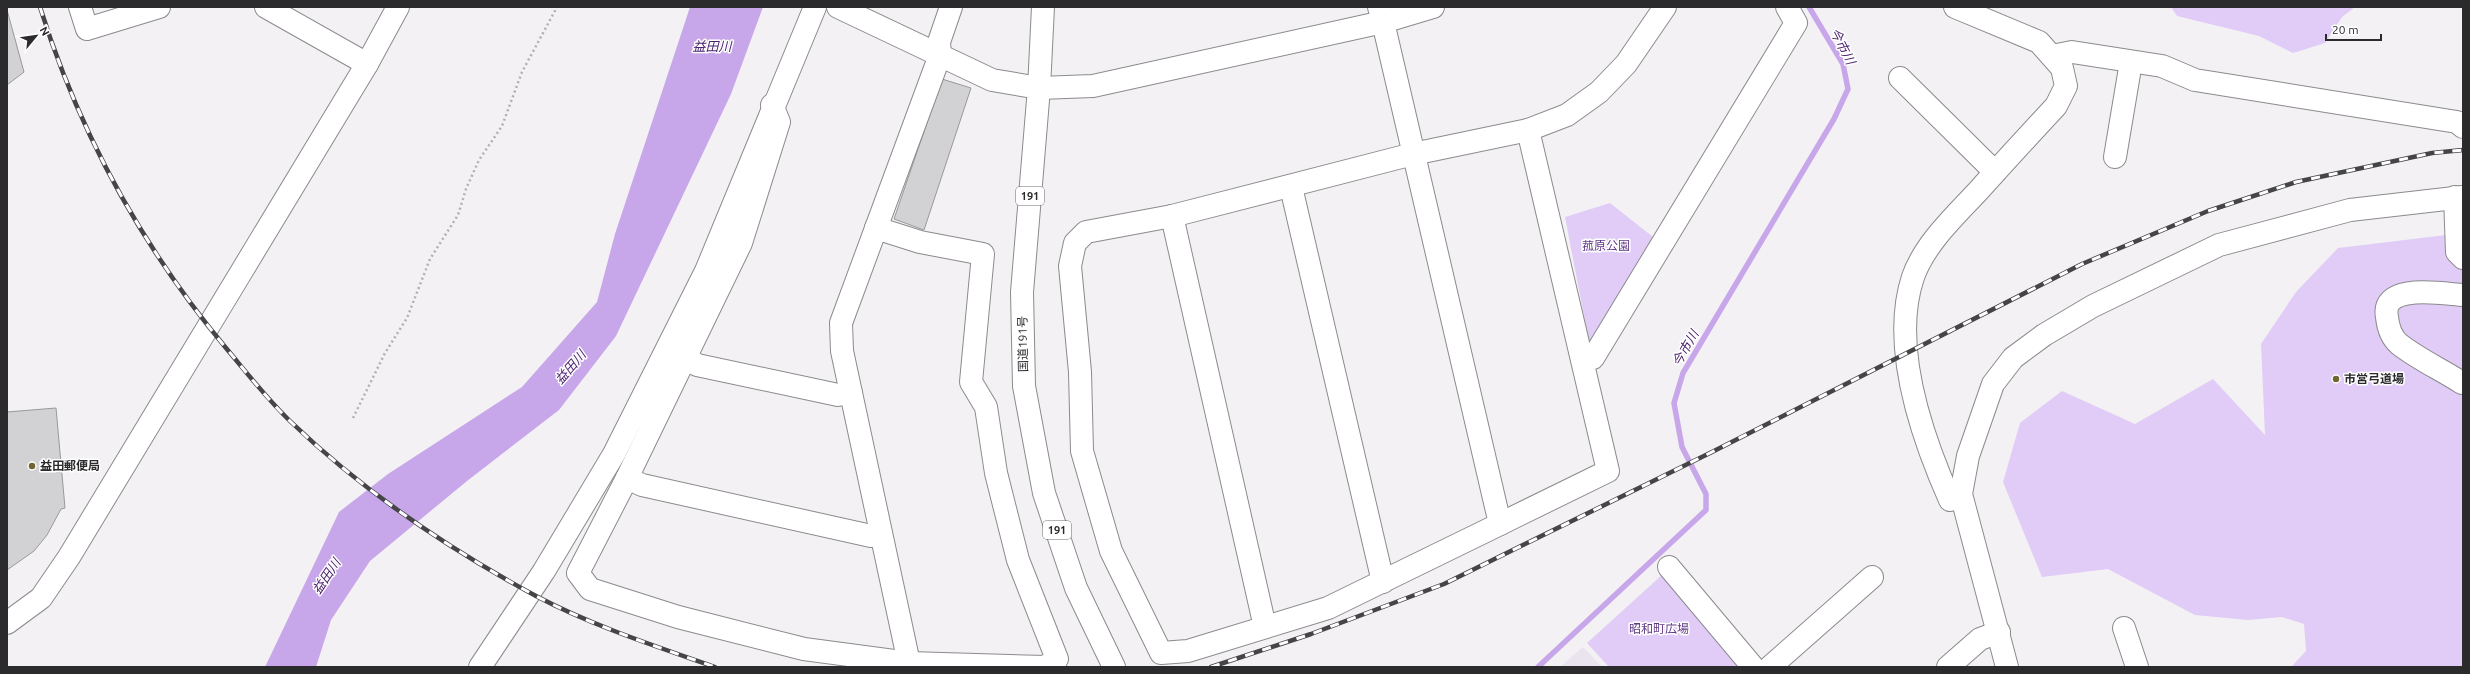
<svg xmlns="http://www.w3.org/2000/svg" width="2470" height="674" viewBox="0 0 2470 674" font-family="Ubuntu,'Noto Sans JP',sans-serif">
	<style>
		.built { fill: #e9e4ee }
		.green { fill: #e0ccf7 }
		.water { fill: #c7a7ea }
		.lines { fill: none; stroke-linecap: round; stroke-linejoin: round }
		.stream { stroke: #c7a7ea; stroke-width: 5.5 }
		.building { fill: #d2d1d4; stroke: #99989b }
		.minor-casing { stroke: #8b8a8d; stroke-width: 24 }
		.highway-casing { stroke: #8b8a8d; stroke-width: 24 }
		.path { stroke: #b1afb2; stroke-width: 2.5; stroke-dasharray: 2 3; stroke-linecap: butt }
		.minor { stroke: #fff; stroke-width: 22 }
		.highway { stroke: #fff; stroke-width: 22 }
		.rail-casing { stroke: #454446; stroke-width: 4.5 }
		.rail { stroke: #fff; stroke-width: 3; stroke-dasharray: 9; stroke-linecap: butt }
		.poi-dot { fill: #716532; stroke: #fff; stroke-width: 1.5 }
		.labels { text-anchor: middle; stroke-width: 3; stroke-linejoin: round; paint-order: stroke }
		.shield { fill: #fff; stroke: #6b6a6b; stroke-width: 1 }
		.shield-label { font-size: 11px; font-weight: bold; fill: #2b2a2c }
		.park-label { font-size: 12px; fill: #623987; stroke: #fff }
		.street-label { font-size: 12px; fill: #2b2a2c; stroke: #fff }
		.poi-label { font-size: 12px; font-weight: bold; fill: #2b2a2c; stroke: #fff; text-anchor: start }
		.water-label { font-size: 13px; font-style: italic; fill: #4c226e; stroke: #fff }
	</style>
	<rect width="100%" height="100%" fill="#f3f1f4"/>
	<polygon class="built" points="1583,647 1602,667 1560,667"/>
	<g class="green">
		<polygon points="2171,7 2355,7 2342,17 2325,43 2293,53 2259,36 2177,16"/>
		<polygon points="1610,203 1653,237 1589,342 1565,217"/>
		<polygon points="2463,233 2463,667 2291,667 2306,651 2304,624 2282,617 2248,620 2195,615 2108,569 2042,577 2003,482 2020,423 2062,391 2135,424 2213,379 2265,435 2261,344 2296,292 2338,248"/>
		<polygon points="1662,575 1745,667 1609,667 1587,643"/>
	</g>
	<polygon class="water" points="690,7 763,7 731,94 616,336 559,410 467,481 370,561 331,620 316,667 265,667 339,512 388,474 522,387 597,302 615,234"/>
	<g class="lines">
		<polyline class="stream" points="1538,667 1706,510 1706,494 1682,447 1674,403 1683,373 1834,119 1848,89 1843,64 1809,7"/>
	</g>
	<g class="building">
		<polygon points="7,10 24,72 7,85"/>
		<polygon points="942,79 971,88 924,230 894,219"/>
		<polygon points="56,408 65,508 61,509 47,535 34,551 7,570 7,412"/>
	</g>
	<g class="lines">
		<g class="minor-casing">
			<g id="minor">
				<polyline points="80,7 87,29 159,7"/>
				<polyline points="266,7 367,64"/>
				<polyline points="838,7 992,80 1039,88 1093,86 1383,22 1433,7"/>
				<polyline points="1379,7 1383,22 1500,524 1328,608 1188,651 1161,653 1111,551 1082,451 1080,372 1070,266 1075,243 1086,232 1172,216 1413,154 1528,130 1567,115 1599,92 1626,64 1665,7"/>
				<path d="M1955,7l84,35 23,26 4,18 -10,20c-26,28 -51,55 -76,83 -24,26 -55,54 -67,88 -23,69 9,160 37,223l11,-6"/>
				<polyline points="2052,56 2072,52 2162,66 2195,80 2457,122 2463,127"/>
				<polyline points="1900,78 1995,172"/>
				<polyline points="772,105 779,122 741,243 627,478 578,573 590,589 678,617 804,649 909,663 1045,667 1057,659 1018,560 996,473 986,407 971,382 983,254 920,242 876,228"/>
				<polyline points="2115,157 2131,62"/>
				<polyline points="1291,187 1383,582"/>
				<polyline points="2455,197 2457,252 2463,258"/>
				<polyline points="1172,216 1265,627"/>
				<polyline points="687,358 697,365 838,395 851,393"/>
				<polyline points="1583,361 1593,358 1796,23 1787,7"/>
				<path d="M2462,383c-20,-13 -44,-24 -63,-39 -8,-7 -11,-17 -12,-27 -7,-35 57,-23 76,-22"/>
				<polyline points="627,478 642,485 871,536 881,535"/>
				<polyline points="1500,524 1608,471 1528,130"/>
				<polyline points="1669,567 1753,667"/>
				<polyline points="7,623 41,598 69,557 367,64 398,7"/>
				<polyline points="2124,628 2137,667"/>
				<polyline points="909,663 842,351 841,323 940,55 939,42 951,7"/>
				<polyline points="480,667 544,571 614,454 706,271 815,7"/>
				<polyline points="1770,667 1872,577"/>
				<polyline points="1948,667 1980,639 1999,632"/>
				<polyline points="2007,667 1961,494 1968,456 1993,384 2013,358 2044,335 2093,306 2219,245 2350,210 2463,197"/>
			</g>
		</g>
		<g class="highway-casing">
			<polyline id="highway" points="1043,7 1039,88 1022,292 1024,386 1044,493 1076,588 1114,667"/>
		</g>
		<polyline class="path" points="353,418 385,353 407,318 430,259 458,215 466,189 479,160 502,126 522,72 557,7"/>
		<use href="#minor" class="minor"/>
		<use href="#highway" class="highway"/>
		<g class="rail-casing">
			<g id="rail">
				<path d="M40,7c39,125 102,240 186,341 21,25 41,51 65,74 72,69 158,127 245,174 57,30 119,50 179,71"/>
				<polyline points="1211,667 1311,634 1444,584 1710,453 2082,264 2208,211 2296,182 2432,153 2463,150"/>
			</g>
		</g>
		<use href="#rail" class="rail"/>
	</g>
	<g class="poi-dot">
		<circle cx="2336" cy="379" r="4"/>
		<circle cx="32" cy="466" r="4"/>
	</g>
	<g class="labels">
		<g class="shield">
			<rect x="1016" y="187" width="28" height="18" rx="3"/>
			<rect x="1043" y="521" width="28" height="18" rx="3"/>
		</g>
		<g class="shield-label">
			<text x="1030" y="200">191</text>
			<text x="1057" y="534">191</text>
		</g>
		<g class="park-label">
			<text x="1606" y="250">菰原公園</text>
			<text x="1659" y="633">昭和町広場</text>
		</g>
		<g class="street-label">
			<text transform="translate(1023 344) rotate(-91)" y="4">国道191号</text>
		</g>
		<g class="poi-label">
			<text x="2344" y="383">市営弓道場</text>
			<text x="40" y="470">益田郵便局</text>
		</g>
		<g class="water-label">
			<text x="712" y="51">益田川</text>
			<text transform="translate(1843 46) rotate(63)" y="5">今市川</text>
			<text transform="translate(1685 348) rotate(-60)" y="5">今市川</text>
			<text transform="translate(570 367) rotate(-49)" y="5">益田川</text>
			<text transform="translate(326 576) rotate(-56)" y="5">益田川</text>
		</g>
	</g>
	<rect width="2470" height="674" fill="none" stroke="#2b2a2c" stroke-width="16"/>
	<g transform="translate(36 36) rotate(61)" stroke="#ffffff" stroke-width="3" paint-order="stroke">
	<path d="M0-3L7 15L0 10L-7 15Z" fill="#2b2a2c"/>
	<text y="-6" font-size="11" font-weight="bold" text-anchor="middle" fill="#2b2a2c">N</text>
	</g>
	<path d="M2326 34v6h55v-6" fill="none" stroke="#2b2a2c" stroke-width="2"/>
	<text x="2332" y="34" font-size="12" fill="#2b2a2c" stroke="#ffffff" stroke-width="3" paint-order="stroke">20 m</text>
</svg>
